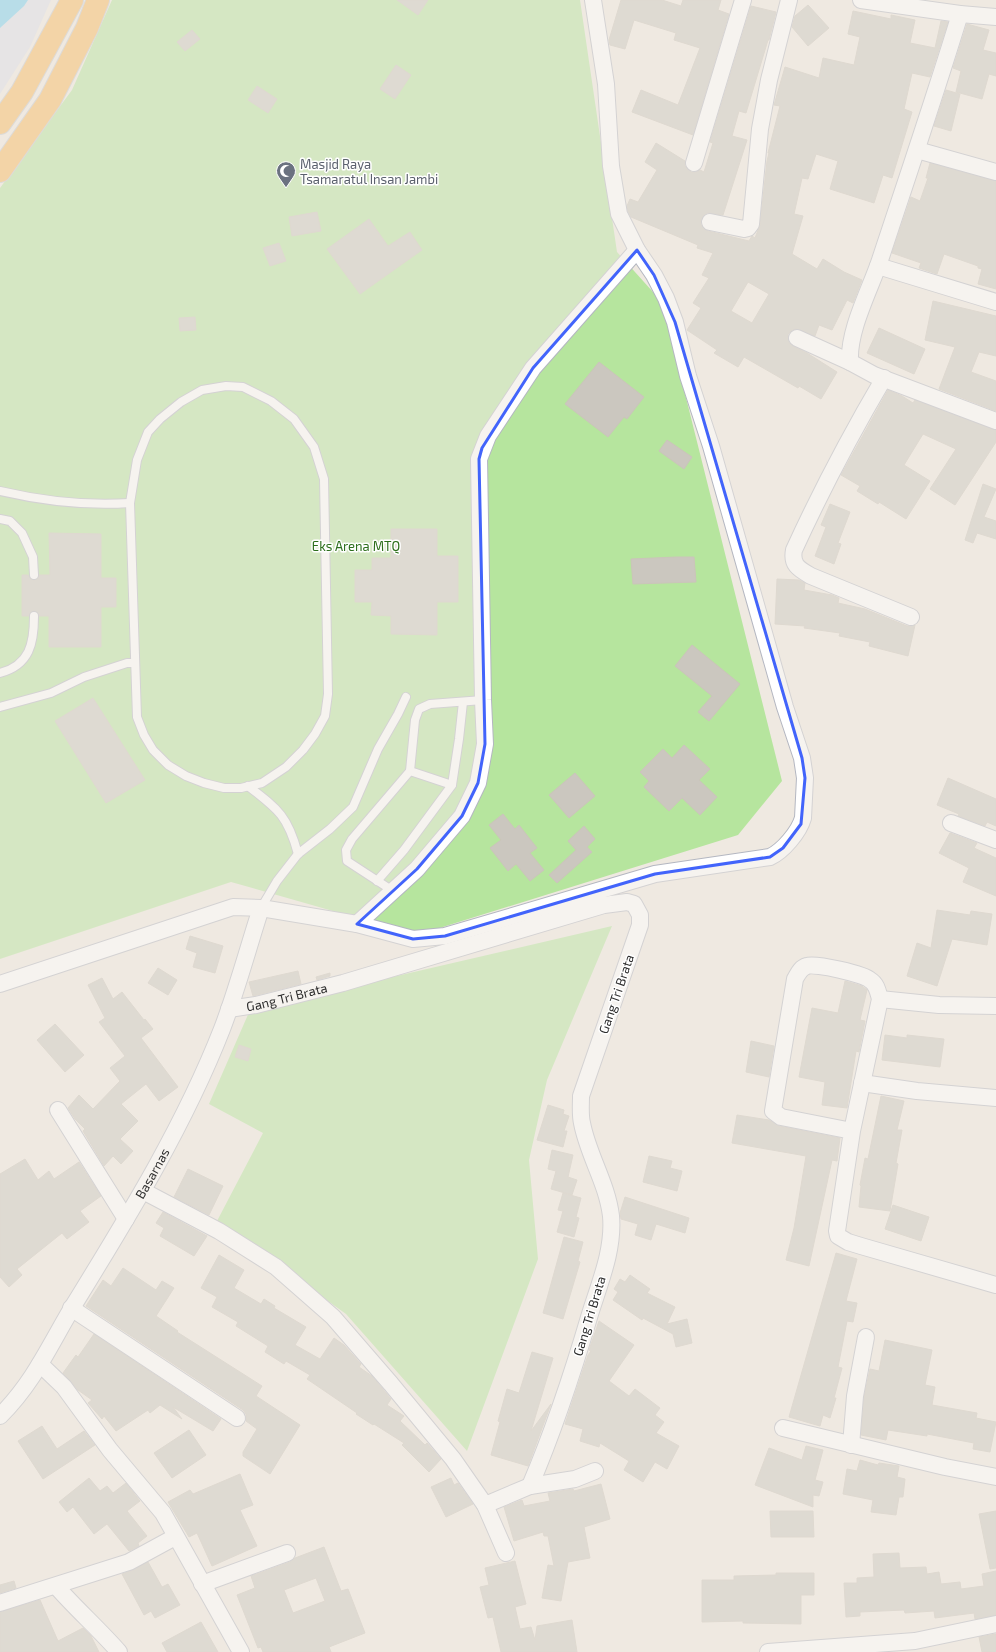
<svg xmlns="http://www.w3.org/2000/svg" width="996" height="1652" viewBox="0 0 996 1652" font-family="'Exo 2',sans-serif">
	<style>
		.airport { fill: #dcdee8 }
		.green { fill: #b6e59e }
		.water { fill: #75cff0 }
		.building { fill: #cbc7bf; stroke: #cbc5ba; fill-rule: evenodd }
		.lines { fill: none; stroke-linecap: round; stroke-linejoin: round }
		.service-casing { stroke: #b4b7c1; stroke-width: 10 }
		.minor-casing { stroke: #b4b7c1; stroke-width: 18 }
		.trunk-casing { stroke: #c9c9c9; stroke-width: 24 }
		.service { stroke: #fff; stroke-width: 8 }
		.minor { stroke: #fff; stroke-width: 16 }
		.trunk { stroke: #f8ba60; stroke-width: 22 }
		.marked { fill: none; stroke: #4264fb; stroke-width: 3; stroke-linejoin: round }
		.labels { text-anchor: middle; stroke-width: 3; stroke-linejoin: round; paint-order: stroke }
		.worship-label { font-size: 13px; fill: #5b616d; stroke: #fff; text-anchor: start }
		.park-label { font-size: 13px; fill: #2c6e1b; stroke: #fff }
		.street-label { font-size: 13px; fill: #2e2e2e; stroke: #fff }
	</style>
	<rect width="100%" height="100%" fill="#efe9e1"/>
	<polygon class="airport" points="0,0 51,0 30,47 0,94"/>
	<g class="green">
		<polygon points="112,0 580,0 617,252 662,302 782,781 738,835 417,935 231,882 0,959 0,188 72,90"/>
		<polygon points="612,926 547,1080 529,1160 538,1259 467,1451 346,1314 217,1221 263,1133 209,1104 250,1010"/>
	</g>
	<polygon class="water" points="0,0 28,0 24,6 0,28"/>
	<g class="building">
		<polygon points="397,0 428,0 418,15"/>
		<polygon points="621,0 662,0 681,6 683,0 721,0 718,10 729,14 693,135 632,112 641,90 678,105 700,48 674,40 676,33 634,20 625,49 610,45 609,40"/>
		<polygon points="808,5 829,28 808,46 792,27 795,16"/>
		<path d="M751,6l25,6 -7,28h-1l-22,73 -7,-2 -7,25 15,4 -24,75 -16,-2 -4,3 -2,4v5l7,6 41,10 3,-5 3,2 5,-13 7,-64 2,-8h-1l12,-47 -6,-1 11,-38 34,11 4,-20 31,7 6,-28 -12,-3 5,-23 38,8v-4l24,5 -5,23 25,5 6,-27 7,1 -18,55 -18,-4 -8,36 8,3 -20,66 -9,-3 -9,28 -44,-14 8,-28 -22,-7 -8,25 -6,-1 -8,36 9,2 -11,38 25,15 6,-10 21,13 18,8 -9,23 -6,-3 -15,30 -13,-5 -4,11 -19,-7 -4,1 -4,4 1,9 4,3 14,7 30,19 -16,27 -22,-13 -1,2 -54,-31 -6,10 -24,-14 3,-3 -30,-20 14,-22 -8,-5 16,-25 -7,-3 11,-22 -16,-5 1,-3 -67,-28 -3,-6 -1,-5 3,-7 8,3 19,-32 -12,-8 11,-19 29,18v5l6,6h5l4,-2 4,2 9,-29 -3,-1zM748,282l21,12 -17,29 -21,-12z"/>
		<polygon points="967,24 989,30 983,50 996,53 996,76 989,74 982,99 956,92 961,71 953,68"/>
		<polygon points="192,30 200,39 185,51 177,42"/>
		<polygon points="396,65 411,75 395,99 380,89"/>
		<polygon points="257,86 277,99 268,113 248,100"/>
		<polygon points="946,90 960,94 951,131 934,126"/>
		<polygon points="930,163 996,181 996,289 978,284 982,269 978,268 978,266 944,254 937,274 919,268 921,263 892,253 911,197 920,201 928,178 926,178"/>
		<polygon points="317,212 321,231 292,236 289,217"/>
		<polygon points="369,219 388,246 410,232 422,250 360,294 327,249"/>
		<polygon points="279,243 286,261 270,266 263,248"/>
		<polygon points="933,301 996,316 996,356 979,352 971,372 996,381 996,411 939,389 955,347 925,340"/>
		<polygon points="195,317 196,330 180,331 179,318"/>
		<polygon points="879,328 925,349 914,374 867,353"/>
		<polygon points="599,362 644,397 627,419 624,417 608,437 565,404"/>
		<polygon points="888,390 902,396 913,403 915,400 996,430 996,442 955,505 930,489 956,449 923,434 904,465 930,481 906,519 879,502 878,504 857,491 860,486 841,475"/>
		<polygon points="667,440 692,457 684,469 659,451"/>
		<polygon points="983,484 996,489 984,517 996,521 996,539 977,533 973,543 965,540"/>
		<polygon points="830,504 850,512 838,543 841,544 834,564 815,556 826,527 821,525"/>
		<polygon points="391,529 437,529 437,556 458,556 458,602 437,602 437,635 391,634 391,616 371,615 372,602 355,602 355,570 372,570 372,558 391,558"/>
		<polygon points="49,533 101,534 101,578 116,578 116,607 101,607 101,647 49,647 49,616 39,616 37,612 34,611 30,613 29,616 22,616 22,575 28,575 30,578 34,580 37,579 39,575 50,575"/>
		<polygon points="676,557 694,557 696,582 633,584 631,559"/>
		<polygon points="777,579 799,580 805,583 804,590 832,595 839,598 838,603 865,609 907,626 915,625 908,656 869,646 870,642 839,636 840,633 804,628 805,626 775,624"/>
		<polygon points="692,645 740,684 709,721 698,712 712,696 675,666"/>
		<polygon points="93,698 145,780 106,803 55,721"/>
		<polygon points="684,745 710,769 699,780 717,797 700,815 682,798 669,811 644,787 649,781 640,772 663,749 672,758"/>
		<polygon points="575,773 595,796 569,818 549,795"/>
		<polygon points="948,778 996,799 996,826 987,822 985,826 958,816 959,814 937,805"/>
		<polygon points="503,814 515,829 519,825 537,848 530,853 544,870 530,881 516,864 508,871 490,848 501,840 489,825"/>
		<polygon points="584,826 595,839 587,847 592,852 557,883 549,875 576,850 568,841"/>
		<polygon points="950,833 977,843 974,848 996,858 996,896 963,882 969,868 939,853"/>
		<polygon points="937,910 970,915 971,911 992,914 987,945 952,939 937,986 907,976 917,943 931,948"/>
		<polygon points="190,936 223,946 215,973 193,967 197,953 186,949"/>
		<polygon points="158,968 177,980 168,995 148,983"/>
		<polygon points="298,971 301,984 253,996 249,982"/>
		<polygon points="330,973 330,976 317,980 316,977"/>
		<polygon points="102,978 113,999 122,992 144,1020 145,1019 153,1029 141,1038 178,1087 159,1101 146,1084 121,1104 138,1121 120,1139 133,1151 121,1164 113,1156 104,1166 83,1131 85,1129 75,1119 68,1108 79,1095 93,1109 120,1081 110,1068 125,1056 99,1022 105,1018 88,985"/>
		<polygon points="845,981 862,986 867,990 860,1020 865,1021 859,1052 856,1051 847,1108 822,1105 825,1082 799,1077 812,1008 838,1013"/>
		<polygon points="55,1024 84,1055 65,1072 37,1040"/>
		<polygon points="885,1035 907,1038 907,1035 944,1039 940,1067 882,1060"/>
		<polygon points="751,1041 774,1046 769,1077 746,1072"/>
		<polygon points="239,1045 251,1049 248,1061 235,1057"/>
		<polygon points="881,1096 904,1101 897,1130 902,1130 896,1163 898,1164 890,1211 859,1207 861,1186 860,1185 865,1158 868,1159"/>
		<polygon points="548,1105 564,1110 563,1114 569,1116 564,1131 567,1131 563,1147 537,1140"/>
		<polygon points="737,1115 769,1120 779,1126 840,1138 837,1161 832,1160 809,1266 786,1260 794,1228 806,1156 732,1143"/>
		<polygon points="552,1150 573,1155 568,1177 577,1180 572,1195 551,1189 556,1171 548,1169"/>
		<polygon points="649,1156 672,1161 670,1168 682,1171 677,1191 643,1182"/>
		<polygon points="25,1159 38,1180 49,1171 54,1179 79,1162 101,1196 80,1211 89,1222 67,1239 62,1233 17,1269 22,1275 9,1287 0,1277 0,1174"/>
		<polygon points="188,1169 223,1186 209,1215 174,1197"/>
		<polygon points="563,1193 581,1198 576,1217 579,1218 574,1237 557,1232 563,1211 558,1210"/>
		<polygon points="625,1197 689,1218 685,1233 656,1224 651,1240 635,1235 638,1224 621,1219 620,1213"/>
		<polygon points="893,1205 929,1217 921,1241 885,1229"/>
		<polygon points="163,1212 207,1236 194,1256 160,1236 164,1228 156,1223"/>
		<polygon points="564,1237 583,1242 578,1261 580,1262 563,1319 543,1313"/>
		<polygon points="836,1253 857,1259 846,1301 857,1303 853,1322 847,1321 838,1367 842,1368 834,1398 836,1398 830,1418 823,1415 820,1426 789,1417"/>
		<polygon points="219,1255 244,1270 234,1288 261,1304 264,1299 275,1306 274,1308 306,1327 295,1345 320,1359 334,1338 344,1345 361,1364 359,1367 372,1376 391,1399 387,1405 404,1416 400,1421 425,1445 427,1443 441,1459 429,1472 402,1445 404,1443 374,1424 373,1425 356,1414 357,1413 307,1379 310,1375 286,1361 284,1364 265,1352 268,1346 236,1326 238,1322 212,1307 217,1297 201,1288"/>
		<polygon points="123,1268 156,1290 162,1281 174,1288 156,1316 178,1331 177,1332 262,1386 256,1396 300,1425 270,1474 243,1456 243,1452 257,1429 246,1421 246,1414 243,1410 86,1306 103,1280 111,1286"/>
		<polygon points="630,1275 650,1289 647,1293 675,1307 667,1324 687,1319 692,1343 676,1347 673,1334 643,1318 642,1320 613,1300 618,1292 614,1289 620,1279 625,1282"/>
		<polygon points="599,1321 634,1345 609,1381 629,1396 635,1389 660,1408 655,1415 664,1422 656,1433 679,1446 667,1469 655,1462 643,1482 624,1470 629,1461 600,1443 599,1447 580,1441 583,1429 565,1424 588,1355 591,1351 589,1350"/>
		<polygon points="94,1334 221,1419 213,1431 173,1407 182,1419 160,1405 150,1413 148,1410 116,1431 104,1416 102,1419 88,1403 92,1400 78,1390 63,1373 76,1355 78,1357"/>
		<polygon points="885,1340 932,1350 925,1385 935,1387 932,1405 977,1413 976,1418 996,1422 990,1452 973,1449 974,1443 927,1434 927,1436 888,1430 886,1440 861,1435 864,1397 870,1369 879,1371"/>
		<polygon points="532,1352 553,1358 531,1431 551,1404 528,1466 491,1455 500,1422 498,1421 507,1389 519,1393"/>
		<polygon points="42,1426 57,1449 84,1431 95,1445 43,1479 18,1441"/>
		<polygon points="189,1430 206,1455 172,1478 154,1453"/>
		<polygon points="806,1446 823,1450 815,1480 823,1482 819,1496 813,1495 813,1507 755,1485 769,1448 802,1460"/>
		<polygon points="860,1460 878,1465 879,1463 899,1466 897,1477 905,1479 903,1497 899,1497 896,1515 871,1512 873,1500 843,1494 847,1469 857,1471"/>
		<polygon points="240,1474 253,1505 240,1510 257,1546 212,1566 197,1533 189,1537 168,1502 190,1490 193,1494"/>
		<polygon points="89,1478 100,1491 107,1486 113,1493 126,1483 140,1501 127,1511 147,1536 138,1543 139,1546 129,1551 107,1524 94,1534 73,1507 67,1512 59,1502"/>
		<polygon points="451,1478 454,1485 458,1483 473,1504 446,1517 431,1487"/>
		<polygon points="601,1484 610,1519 584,1527 590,1558 568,1562 561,1601 542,1598 548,1565 554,1566 548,1536 544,1536 543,1532 514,1541 504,1507 522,1500 524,1506 550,1501 548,1493 573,1489 574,1491"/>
		<polygon points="770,1511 813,1511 814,1537 771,1537"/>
		<polygon points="996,1511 996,1568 990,1569 979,1514"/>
		<path d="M324,1547l17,44 7,-2 17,44 -36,14 2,5h-68l-2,-5 -3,1 -21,-53 18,-7 -4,-12 39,-14 5,-4zM316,1578l9,23 -32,12 -9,-23z"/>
		<polygon points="899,1553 900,1568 926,1567 927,1574 939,1572 941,1584 960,1582 961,1589 984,1586 982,1574 996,1571 996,1615 975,1619 974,1613 935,1618 934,1611 905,1613 904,1610 860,1612 860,1616 846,1617 844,1583 857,1583 857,1578 874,1577 873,1554"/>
		<polygon points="515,1561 526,1604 515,1607 520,1629 531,1627 535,1640 537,1626 572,1620 577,1652 501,1652 493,1617 488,1618 480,1587 489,1585 485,1568"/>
		<polygon points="148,1562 162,1587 168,1584 180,1605 155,1618 151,1611 144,1615 122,1574 133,1570"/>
		<polygon points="776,1573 814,1573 814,1595 801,1595 801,1624 743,1623 743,1621 702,1622 702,1580 734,1580 734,1576 776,1575"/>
		<polygon points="14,1581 16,1588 0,1593 0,1585"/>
		<polygon points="40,1600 58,1641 83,1628 91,1636 99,1652 0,1652 0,1612"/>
		<polygon points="201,1622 218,1652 167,1652 162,1643"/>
		<polygon points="996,1634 996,1652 982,1652 979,1637"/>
	</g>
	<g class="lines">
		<g class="service-casing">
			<g id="service">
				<polygon points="226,386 243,387 271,401 294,419 314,447 324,479 328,694 325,716 315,734 303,750 286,767 262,783 241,788 224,788 204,783 186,776 168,765 153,750 144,735 137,717 130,503 137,460 148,432 160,419 181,402 202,390"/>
				<path d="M0,491c43,10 86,15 130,12"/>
				<polyline points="0,519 10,521 22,533 33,557 34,575"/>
				<path d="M0,673c30,-8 34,-30 34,-57"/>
				<polyline points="0,707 51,693 84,677 127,663 135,663"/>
				<polyline points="410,771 452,785"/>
				<path d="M248,786c30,23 40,30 50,68"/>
				<polyline points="377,881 404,850 452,785 459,739 463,702"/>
				<polyline points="393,891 347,861 346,850 352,839 410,771 415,720 419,709 430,704 483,700"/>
				<polyline points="261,908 277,881 298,854 330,829 353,807 378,749 398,714 406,697"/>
			</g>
		</g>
		<g class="minor-casing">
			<g id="minor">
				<polyline points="861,0 960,14 996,17"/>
				<polyline points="917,150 996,172"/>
				<polyline points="694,163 743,0"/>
				<polyline points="710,222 744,229 748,228 751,224 760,129 769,80 789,0"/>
				<polyline points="878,266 996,302"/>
				<polyline points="797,338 850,362 874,375 996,421"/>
				<path d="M850,362c-2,-32 20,-72 30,-102 27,-82 55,-164 80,-246"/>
				<path d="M884,378c-33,56 -63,113 -90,172 -3,15 5,19 17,26l100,41"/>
				<polyline points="951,823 996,840"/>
				<polyline points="357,924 417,869 462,816 478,783 485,744 483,700 479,459 488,436 533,368 637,250"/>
				<path d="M0,984l233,-77 28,1 96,16 56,15 32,-3 210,-62 115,-17c13,-6 29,-25 33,-39l2,-40 -3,-20 -17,-51 -74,-261 -23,-70 -13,-54 -9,-24 -12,-23 -17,-25 -18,-36 -8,-48 -5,-82 -13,-84"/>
				<polyline points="880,999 939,1005 996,1006"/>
				<path id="s1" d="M229,1009l27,-4 87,-22 261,-78 23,-3 7,2 6,11v10l-59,171c0,9 -1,19 1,27 6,32 25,60 29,93 3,33 -11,66 -21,98 -17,58 -36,116 -60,172"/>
				<polyline points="862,1083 917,1091 996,1098"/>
				<polyline points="58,1110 126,1219"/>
				<path d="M852,1131l-71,-14 -8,-6 22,-132c3,-5 5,-11 12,-13 8,-3 57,8 63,14 7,4 8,12 10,19l-28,132 -15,100 1,5 10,6 13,4 135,39"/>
				<polyline points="143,1191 219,1231 276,1267 333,1317 391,1384 453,1459 485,1505 506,1553"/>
				<polyline points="71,1308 237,1418"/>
				<polyline points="40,1364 64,1387 110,1450 163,1513 241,1652"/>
				<path id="s2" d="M0,1416c35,-35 50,-72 75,-113 54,-88 109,-177 147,-274 15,-39 26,-81 39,-121"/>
				<polyline points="783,1428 945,1467 996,1477"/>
				<polyline points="851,1445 855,1396 866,1337"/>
				<polyline points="485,1505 530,1486 575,1479 595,1471"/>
				<polyline points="202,1584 287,1553"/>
				<path d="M56,1586c20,23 43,43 63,66"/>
				<polyline points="0,1603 129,1562 175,1537"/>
				<polyline points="768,1652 915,1641 996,1624"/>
			</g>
		</g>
		<g class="trunk-casing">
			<g id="trunk">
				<polyline points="0,123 22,92 72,0"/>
				<polyline points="0,171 50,100 87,28 98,0"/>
			</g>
		</g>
		<use href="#service" class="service"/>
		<use href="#minor" class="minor"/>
		<use href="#trunk" class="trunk"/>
	</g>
	<path d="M0 0H996V1652H0ZM637,250l17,25 21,47 127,436 3,20 -4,46 -18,24 -13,9 -115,17 -210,62 -32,3 -56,-15 60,-55 45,-53 16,-33 7,-39 -6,-285 3,-11 51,-80z" fill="#efe9e1" fill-opacity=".55" fill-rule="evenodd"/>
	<path class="marked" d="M637,250l17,25 21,47 127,436 3,20 -4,46 -18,24 -13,9 -115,17 -210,62 -32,3 -56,-15 60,-55 45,-53 16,-33 7,-39 -6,-285 3,-11 51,-80z"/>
	<defs>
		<g id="mosque-pin" transform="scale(1)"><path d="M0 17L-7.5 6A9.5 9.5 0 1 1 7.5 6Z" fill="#6b7280" stroke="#fff"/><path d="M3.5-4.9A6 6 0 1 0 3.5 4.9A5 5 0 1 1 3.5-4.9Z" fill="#fff"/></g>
	</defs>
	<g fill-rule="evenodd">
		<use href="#mosque-pin" x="286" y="171"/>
	</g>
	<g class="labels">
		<g class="worship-label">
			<text x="300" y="169">Masjid Raya<tspan x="300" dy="15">Tsamaratul Insan Jambi</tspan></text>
		</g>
		<g class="park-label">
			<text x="356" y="551">Eks Arena MTQ</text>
		</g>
		<g class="street-label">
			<text transform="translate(616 994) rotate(-71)" y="5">Gang Tri Brata</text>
			<text dy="5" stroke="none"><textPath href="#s1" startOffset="59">Gang Tri Brata</textPath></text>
			<text dy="5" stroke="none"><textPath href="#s2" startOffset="287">Basarnas</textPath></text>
			<text transform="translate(589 1316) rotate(-73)" y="5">Gang Tri Brata</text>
		</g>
	</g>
</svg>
